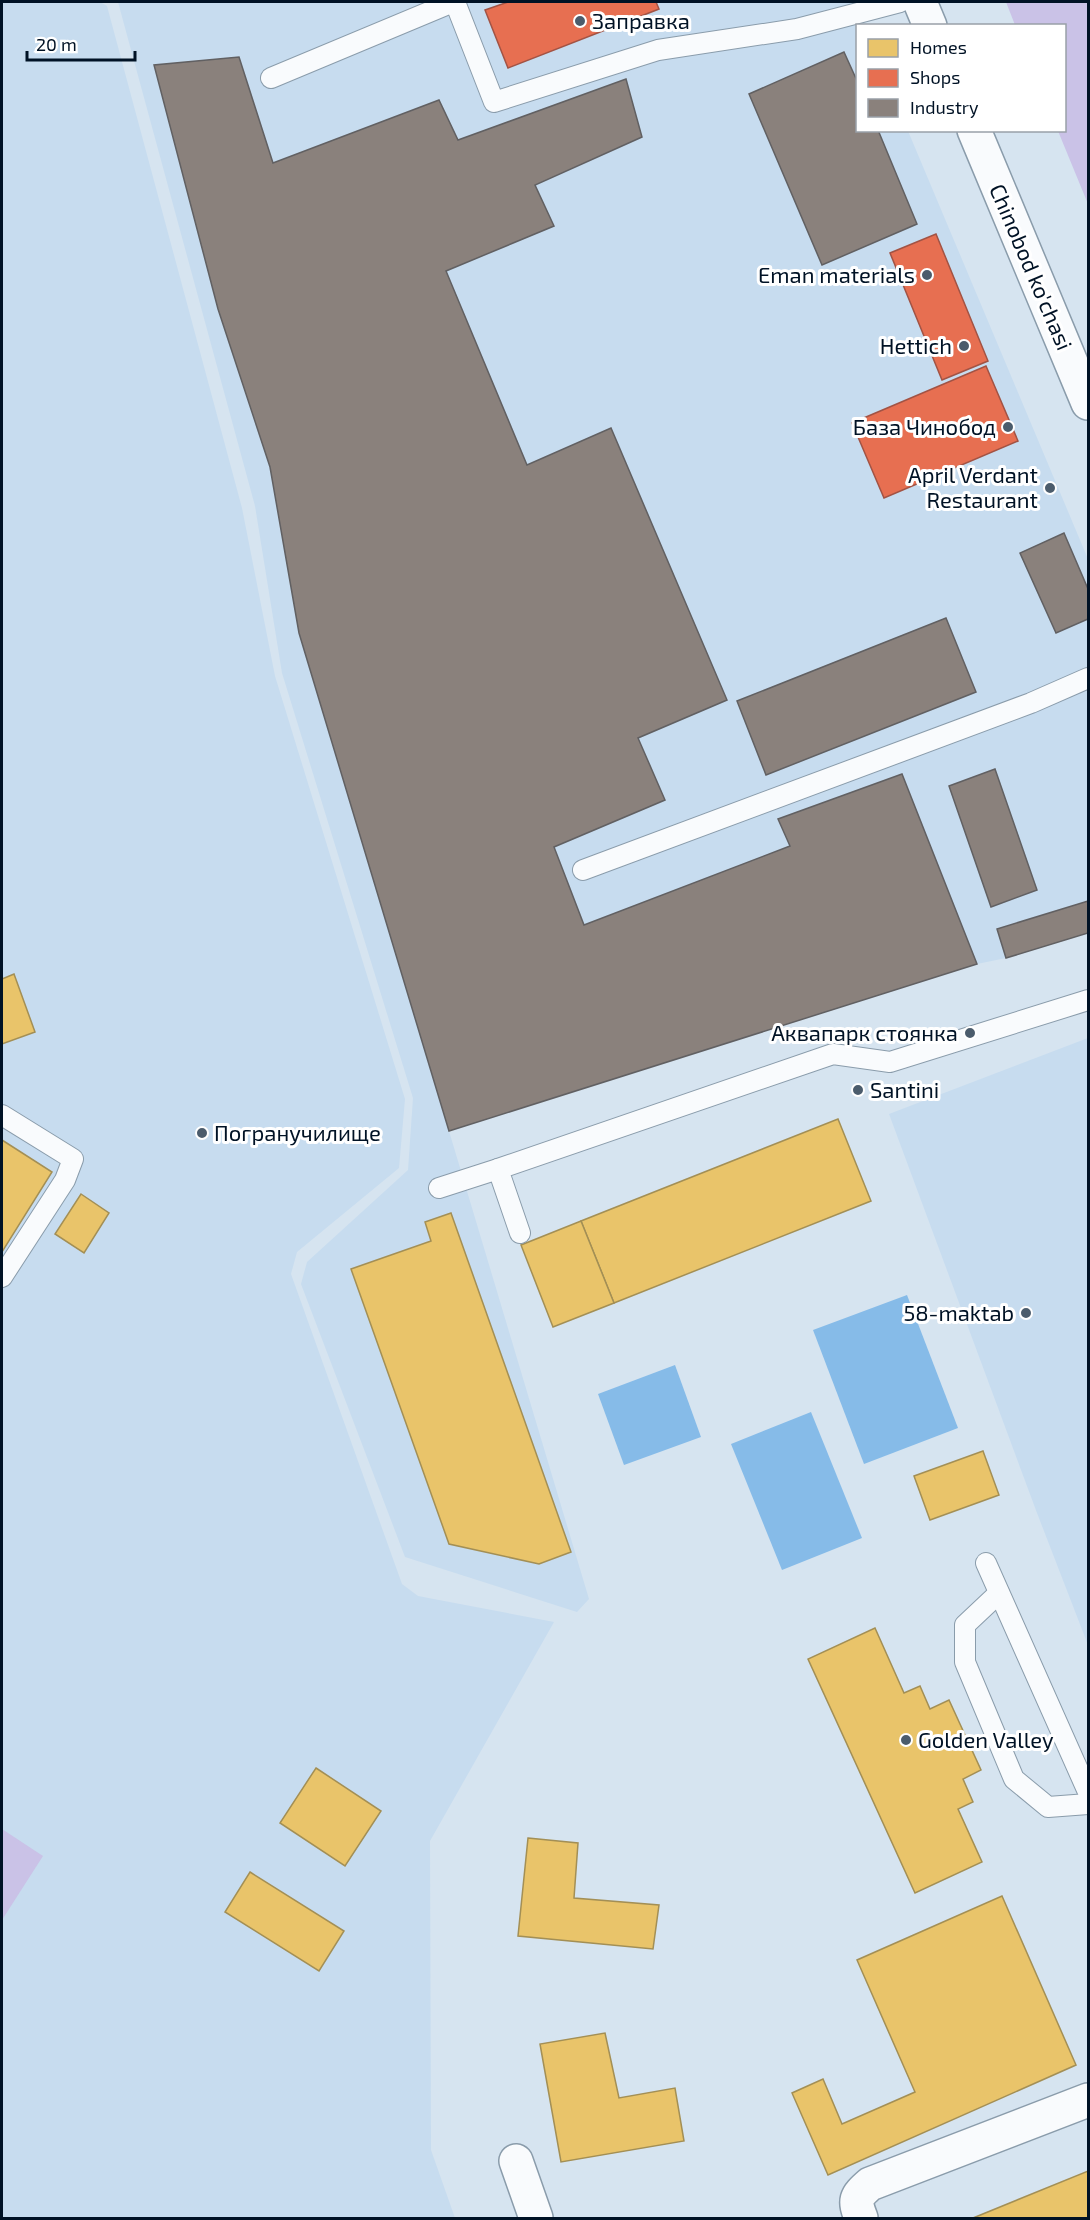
<svg xmlns="http://www.w3.org/2000/svg" width="1090" height="2220" viewBox="0 0 1090 2220" font-family="'Exo 2',sans-serif">
	<style>
		.built { fill: #c7dcef }
		.green { fill: #cac2e7 }
		.water { fill: #86bbe8 }
		.homes { fill: #e9c46a; stroke: #a38f55; stroke-width: 1.5 }
		.shops { fill: #e76f51; stroke: #a25344; stroke-width: 1.5 }
		.industry { fill: #8a817c; stroke: #616062; stroke-width: 1.5 }
		.lines { fill: none; stroke-linecap: round; stroke-linejoin: round }
		.service-casing { stroke: #8a9cab; stroke-width: 22 }
		.minor-casing { stroke: #8a9cab; stroke-width: 36 }
		.secondary-casing { stroke: #8a9cab; stroke-width: 36 }
		.service { stroke: #f9fbfd; stroke-width: 20 }
		.minor { stroke: #f9fbfd; stroke-width: 33 }
		.secondary { stroke: #f9fbfd; stroke-width: 33 }
		.poi-dot { fill: #4b5c6c; stroke: #fff; stroke-width: 2 }
		.labels { text-anchor: middle; stroke-width: 6; stroke-linejoin: round; paint-order: stroke }
		.poi-label { font-size: 22px; fill: #001225; stroke: #fff; text-anchor: end }
		.street-label { font-size: 22px; fill: #001225; stroke: #fff }
	</style>
	<rect width="100%" height="100%" fill="#d6e4f0"/>
	<g class="built">
		<polygon points="2,2 100,2 107,6 242,508 275,676 405,1099 399,1168 297,1252 291,1274 402,1584 418,1596 554,1622 430,1841 431,2150 455,2218 2,2218"/>
		<polygon points="118,2 854,2 864,25 858,26 858,130 908,131 1088,559 1088,933 1006,958 977,964 449,1131 589,1599 577,1612 405,1557 301,1284 307,1262 408,1170 413,1098 282,673 255,506"/>
		<polygon points="1088,1038 1088,1645 1037,1513 889,1114"/>
	</g>
	<g class="green">
		<polygon points="1006,2 1088,2 1088,204 1058,131 1064,130 1064,26 1015,25"/>
		<polygon points="2,1829 43,1856 2,1920"/>
	</g>
	<g class="water">
		<polygon points="907,1295 958,1428 864,1464 813,1330"/>
		<polygon points="675,1365 701,1437 624,1465 598,1394"/>
		<polygon points="811,1412 862,1538 782,1570 731,1444"/>
	</g>
	<g class="homes">
		<polygon points="14,974 35,1032 2,1044 2,979"/>
		<polygon points="838,1119 871,1201 614,1303 581,1221"/>
		<polygon points="2,1140 52,1172 2,1252"/>
		<polygon points="81,1194 109,1213 84,1253 55,1234"/>
		<polygon points="451,1213 571,1552 539,1564 449,1544 351,1269 431,1241 425,1222"/>
		<polygon points="581,1221 614,1303 553,1327 521,1245"/>
		<polygon points="983,1451 999,1495 930,1520 914,1476"/>
		<polygon points="875,1628 904,1693 920,1686 930,1709 949,1700 981,1770 963,1779 973,1802 958,1809 982,1862 915,1893 808,1659"/>
		<polygon points="316,1768 381,1811 345,1866 280,1823"/>
		<polygon points="528,1838 578,1843 574,1898 659,1905 653,1949 518,1936"/>
		<polygon points="250,1872 344,1931 319,1971 225,1912"/>
		<polygon points="1002,1896 1076,2065 828,2175 792,2093 823,2079 842,2124 915,2092 857,1960"/>
		<polygon points="605,2033 619,2098 675,2088 684,2141 561,2162 540,2044"/>
		<polygon points="1088,2171 1088,2218 973,2218"/>
	</g>
	<g class="shops">
		<polygon points="508,2 656,2 659,9 508,68 485,10"/>
		<polygon points="936,234 988,361 942,380 890,253"/>
		<polygon points="986,366 1018,441 884,498 852,423"/>
	</g>
	<g class="industry">
		<polygon points="844,52 858,83 858,130 878,130 917,224 822,265 749,94"/>
		<polygon points="239,57 273,163 439,100 458,140 626,79 642,137 535,185 554,226 446,271 527,465 611,428 727,700 638,738 665,800 554,847 584,925 790,846 778,819 902,774 977,964 449,1131 299,633 270,467 218,309 154,65"/>
		<polygon points="1064,533 1088,589 1088,619 1056,633 1020,553"/>
		<polygon points="946,618 976,692 766,775 737,701"/>
		<polygon points="995,769 1037,890 991,907 949,786"/>
		<polygon points="1088,901 1088,933 1006,958 997,929"/>
	</g>
	<g class="lines">
		<g class="service-casing">
			<g id="service">
				<polyline points="455,2 494,102 658,50 797,29 900,2"/>
				<polyline points="271,78 453,2"/>
				<polyline points="583,870 1031,703 1088,678"/>
				<polyline points="2,1115 73,1159 65,1180 2,1277"/>
				<polyline points="439,1188 498,1169"/>
				<polyline points="520,1233 498,1169 833,1054 890,1062 1088,1000"/>
				<polyline points="986,1563 1088,1792"/>
				<polyline points="999,1593 965,1625 965,1662 1014,1779 1048,1807 1088,1804"/>
			</g>
		</g>
		<g class="minor-casing">
			<g id="minor">
				<polyline points="516,2161 536,2218"/>
				<path d="M861,2218c-7,-18 -6,-21 9,-34l218,-84"/>
			</g>
		</g>
		<g class="secondary-casing">
			<g id="secondary">
				<polyline points="920,2 930,26"/>
				<polyline points="974,130 1088,403"/>
			</g>
		</g>
		<use href="#service" class="service"/>
		<use href="#minor" class="minor"/>
		<use href="#secondary" class="secondary"/>
	</g>
	<g class="poi-dot">
		<circle cx="580" cy="21" r="6"/>
		<circle cx="927" cy="275" r="6"/>
		<circle cx="964" cy="346" r="6"/>
		<circle cx="1008" cy="427" r="6"/>
		<circle cx="1050" cy="488" r="6"/>
		<circle cx="970" cy="1033" r="6"/>
		<circle cx="858" cy="1090" r="6"/>
		<circle cx="202" cy="1133" r="6"/>
		<circle cx="1026" cy="1313" r="6"/>
		<circle cx="906" cy="1740" r="6"/>
	</g>
	<g class="labels">
		<g class="poi-label">
			<text x="592" y="29" text-anchor="start">Заправка</text>
			<text x="915" y="283">Eman materials</text>
			<text x="952" y="354">Hettich</text>
			<text x="996" y="435">База Чинобод</text>
			<text x="1038" y="483">April Verdant<tspan x="1038" dy="25">Restaurant</tspan></text>
			<text x="958" y="1041">Аквапарк стоянка</text>
			<text x="870" y="1098" text-anchor="start">Santini</text>
			<text x="214" y="1141" text-anchor="start">Погранучилище</text>
			<text x="1014" y="1321">58-maktab</text>
			<text x="918" y="1748" text-anchor="start">Golden Valley</text>
		</g>
		<g class="street-label">
			<text transform="translate(1031 267) rotate(67)" y="8">Chinobod ko'chasi</text>
		</g>
	</g>
	<rect width="1090" height="2220" fill="none" stroke="#001225" stroke-width="6"/>
	<rect x="856" y="24" width="210" height="108" fill="#ffffff" stroke="#99a0a8" stroke-width="1.5"/>
	<rect x="868" y="39" width="30" height="18" fill="#e9c46a" stroke="#99a0a8" stroke-width="1.5"/>
	<text x="910" y="54" font-size="18" fill="#001225">Homes</text>
	<rect x="868" y="69" width="30" height="18" fill="#e76f51" stroke="#99a0a8" stroke-width="1.5"/>
	<text x="910" y="84" font-size="18" fill="#001225">Shops</text>
	<rect x="868" y="99" width="30" height="18" fill="#8a817c" stroke="#99a0a8" stroke-width="1.5"/>
	<text x="910" y="114" font-size="18" fill="#001225">Industry</text>
	<path d="M27 51v9h108v-9" fill="none" stroke="#001225" stroke-width="3"/>
	<text x="36" y="51" font-size="18" fill="#001225" stroke="#ffffff" stroke-width="4.5" paint-order="stroke">20 m</text>
</svg>
